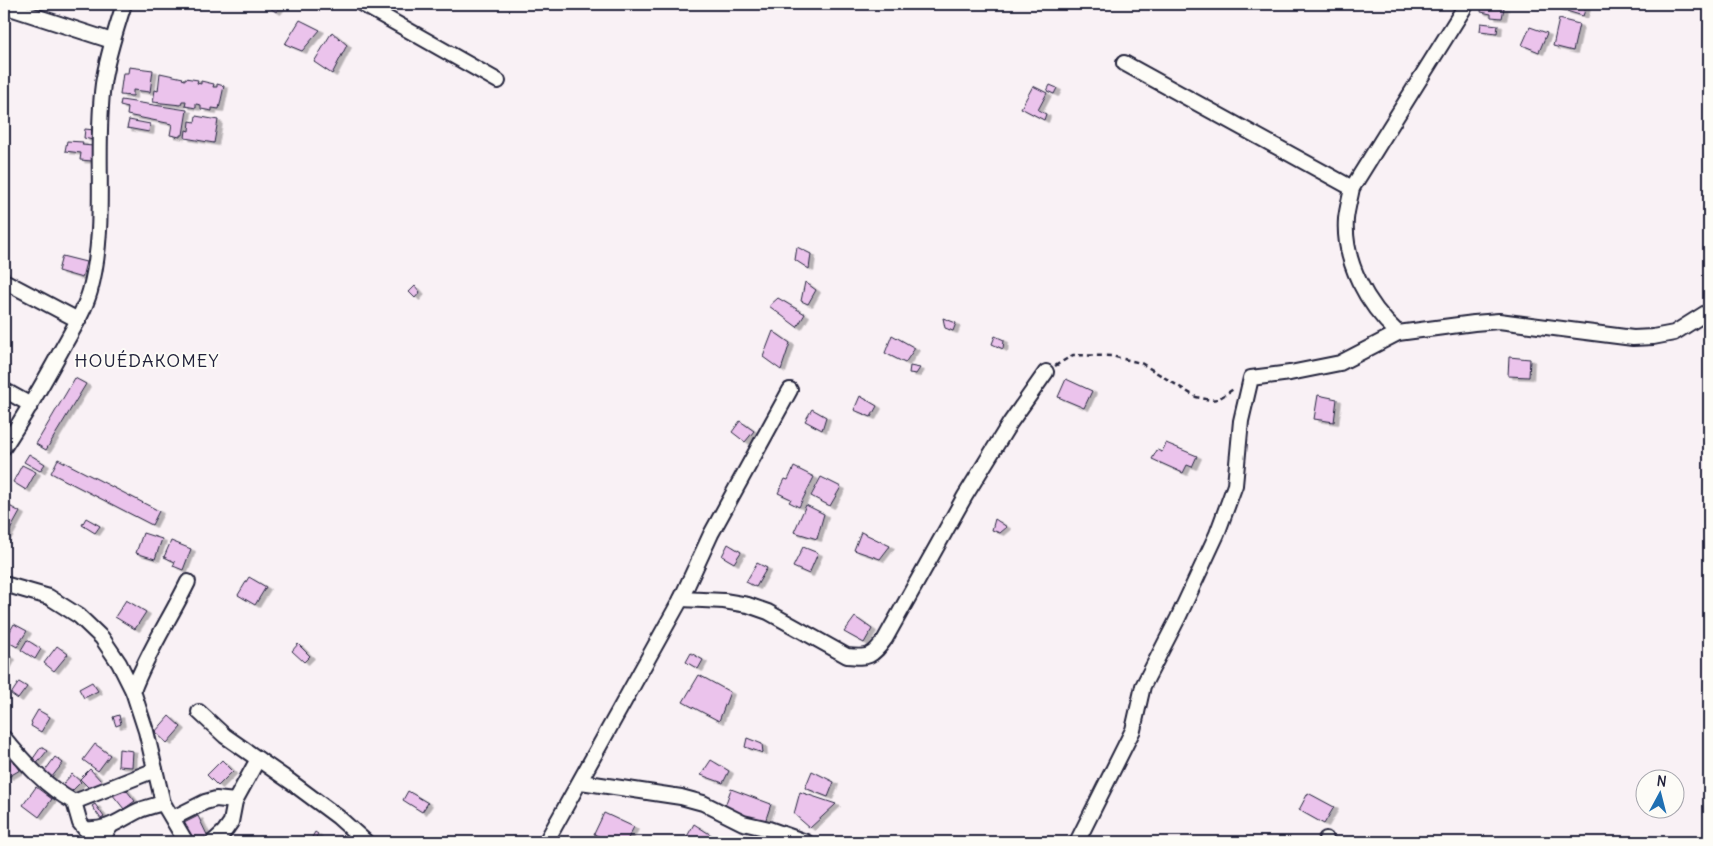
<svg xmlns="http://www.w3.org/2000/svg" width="1713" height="846" viewBox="0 0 1713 846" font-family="Delius,sans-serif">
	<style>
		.building { fill: #ebc3ec; stroke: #22223b; filter: url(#shadow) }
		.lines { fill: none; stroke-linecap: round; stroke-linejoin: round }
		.minor-casing { stroke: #22223b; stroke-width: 18 }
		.path { stroke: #22223b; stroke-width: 2.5; stroke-dasharray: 5 4; stroke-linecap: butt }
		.minor { stroke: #fdfcf7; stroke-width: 14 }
		.labels { text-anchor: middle; stroke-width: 4; stroke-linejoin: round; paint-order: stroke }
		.quarter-label { font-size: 18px; letter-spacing: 1px; fill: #22223b; stroke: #fdfcf7 }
	</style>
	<defs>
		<filter id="shadow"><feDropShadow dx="4.5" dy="2.5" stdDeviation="0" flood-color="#0004"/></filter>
	</defs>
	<rect width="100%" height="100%" fill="#f9f1f5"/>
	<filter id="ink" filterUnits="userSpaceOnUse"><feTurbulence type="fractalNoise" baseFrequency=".02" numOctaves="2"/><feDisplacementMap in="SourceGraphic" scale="10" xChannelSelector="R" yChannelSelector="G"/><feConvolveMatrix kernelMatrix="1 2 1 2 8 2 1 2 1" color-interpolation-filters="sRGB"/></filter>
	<g filter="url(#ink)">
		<g class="building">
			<polygon points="264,4 282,4 276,12"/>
			<polygon points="1482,4 1504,8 1502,18 1491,17 1491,14 1481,12"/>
			<polygon points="1559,4 1587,4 1583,16 1557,8"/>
			<polygon points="1559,19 1579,24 1573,51 1553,46"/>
			<polygon points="300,20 320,30 302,51 285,44"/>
			<polygon points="1481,23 1498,25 1497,33 1480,31"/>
			<polygon points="1530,27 1547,33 1539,52 1522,45"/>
			<polygon points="332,32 347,45 332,74 314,62"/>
			<polygon points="129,67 153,70 150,92 133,90 133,96 120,95 123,73 128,73"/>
			<polygon points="160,73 183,78 182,79 185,80 185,78 198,80 197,83 201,84 201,81 214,84 213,87 217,87 217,84 224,86 219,109 212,108 212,111 201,109 201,105 196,104 196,108 185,106 186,101 182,101 181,105 153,102 155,90 158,91"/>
			<polygon points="1050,85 1057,88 1054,94 1047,91"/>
			<polygon points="1033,86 1047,93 1038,110 1046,114 1044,120 1021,108"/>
			<polygon points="121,100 187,110 183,135 180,135 180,137 170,135 172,124 127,115 128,108 120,106"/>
			<polygon points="196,116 218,120 214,143 185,138 186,130 189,131 190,121 195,122"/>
			<polygon points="129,120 150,124 149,132 127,128"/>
			<polygon points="85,129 94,130 93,140 84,138"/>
			<polygon points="67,141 83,142 82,145 93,146 92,161 80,160 81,153 65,151"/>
			<polygon points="797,247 811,254 809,269 795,260"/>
			<polygon points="62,256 86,262 82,278 58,271"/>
			<polygon points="805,282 816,290 808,304 801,301"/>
			<polygon points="415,286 420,292 415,298 409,292"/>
			<polygon points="778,298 805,314 797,327 769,306"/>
			<polygon points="943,318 956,323 953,331 945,328"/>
			<polygon points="773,331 790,343 781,370 763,357"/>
			<polygon points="892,335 915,348 905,363 885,353"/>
			<polygon points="995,336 1004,340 1003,349 992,344"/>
			<polygon points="1509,357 1530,359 1529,377 1508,376"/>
			<polygon points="910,366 920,368 916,374 909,373"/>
			<polygon points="75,378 86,384 46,450 36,444"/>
			<polygon points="1066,379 1092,391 1084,408 1058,397"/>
			<polygon points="1318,395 1337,399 1334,422 1314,419"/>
			<polygon points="860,396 877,406 871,417 854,410"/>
			<polygon points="812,409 826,417 822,430 805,421"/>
			<polygon points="740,421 754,431 745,442 732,432"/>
			<polygon points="1166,443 1197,456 1192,467 1187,465 1183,473 1152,459 1157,450 1162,452"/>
			<polygon points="29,454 45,464 40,471 24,462"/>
			<polygon points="58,459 159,511 152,525 51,473"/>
			<polygon points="22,465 36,472 26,490 13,482"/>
			<polygon points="794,467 814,477 799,507 789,502 791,499 778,493 785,479 788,480"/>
			<polygon points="821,477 841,487 830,506 811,496"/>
			<polygon points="4,503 20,512 4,541"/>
			<polygon points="806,505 824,514 817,539 794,532"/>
			<polygon points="86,518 100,526 95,533 82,525"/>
			<polygon points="995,519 1007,527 1000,533 992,530"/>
			<polygon points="861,532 890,546 880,559 854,550"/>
			<polygon points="143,533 162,539 155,559 136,553"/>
			<polygon points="171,541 191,549 183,570 173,566 175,562 164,557"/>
			<polygon points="728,544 741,552 734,563 722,556"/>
			<polygon points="803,547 818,553 809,574 793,567"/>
			<polygon points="757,563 767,568 756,587 746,582"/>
			<polygon points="249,577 266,587 255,605 238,595"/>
			<polygon points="126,600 146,612 135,629 115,617"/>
			<polygon points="855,617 872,629 864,643 844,632"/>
			<polygon points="14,624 27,631 17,647 5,640"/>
			<polygon points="27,640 41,649 35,659 21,650"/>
			<polygon points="298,644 310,656 304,662 292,651"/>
			<polygon points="57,646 68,654 54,671 44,663"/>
			<polygon points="4,653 11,657 4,670"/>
			<polygon points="691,653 703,660 698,669 686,662"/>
			<polygon points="699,675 730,692 719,721 683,702"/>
			<polygon points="19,682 27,687 18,699 11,694"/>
			<polygon points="92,682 98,691 84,698 79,689"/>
			<polygon points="38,710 50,717 41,732 31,726 32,723 31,722"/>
			<polygon points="119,715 121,724 116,726 113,717"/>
			<polygon points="169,716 181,727 167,743 155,732"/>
			<polygon points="747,738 762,744 763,753 745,747"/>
			<polygon points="95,744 110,755 98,771 83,760"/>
			<polygon points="41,747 47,751 35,766 30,763"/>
			<polygon points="119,749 133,751 132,767 118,766"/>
			<polygon points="9,754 20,770 8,777 4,772 7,770 4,766 4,757"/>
			<polygon points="55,757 63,763 51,778 44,772"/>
			<polygon points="222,760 233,771 218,786 207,775"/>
			<polygon points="711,760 729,771 723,783 701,775"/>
			<polygon points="90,769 102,782 92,791 80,779"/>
			<polygon points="812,771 834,782 828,797 805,788"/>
			<polygon points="72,774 81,782 70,793 62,785"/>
			<polygon points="123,786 135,801 124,809 112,794"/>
			<polygon points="36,787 52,799 39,817 23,805"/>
			<polygon points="731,789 771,804 765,822 724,809"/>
			<polygon points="408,791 428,803 422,812 403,800"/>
			<polygon points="800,792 836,804 810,828 794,814"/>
			<polygon points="1308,793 1334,807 1324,824 1299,810"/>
			<polygon points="95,804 104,817 101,819 92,806"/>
			<polygon points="604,813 634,827 626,842 610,842 594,834"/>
			<polygon points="198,816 209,839 204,842 193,842 184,823"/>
			<polygon points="694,824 711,835 706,842 684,842"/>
			<polygon points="315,832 318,834 314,841 311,839"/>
		</g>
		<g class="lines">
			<g class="minor-casing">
				<g id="minor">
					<polyline points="362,4 498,81"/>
					<polyline points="4,6 112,41"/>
					<polyline points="1124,63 1352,188"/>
					<polyline points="4,281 78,320"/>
					<path d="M1398,333c-31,-28 -55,-71 -52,-114 1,-10 4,-20 6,-31l114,-183"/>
					<polyline points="4,390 31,405"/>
					<path d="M4,447c21,-32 40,-65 58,-98 10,-18 22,-37 28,-58 18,-67 4,-138 13,-207 4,-28 13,-54 21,-80"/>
					<polyline points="4,584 49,597 79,616 102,638 119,663 133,691 146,731 163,803 186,842"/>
					<path d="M681,599l43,2 24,4 20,7 79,44c22,2 25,1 38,-17l80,-143 45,-73 36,-51"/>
					<path d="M133,691c14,-38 37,-72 55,-109"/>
					<polyline points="199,712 225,736 291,782 338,817 366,842"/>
					<path d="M4,738c20,24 42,49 70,64l81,-32"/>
					<polyline points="581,782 681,797 703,803 743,823 769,829 806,842"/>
					<path d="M74,802l6,21 5,6c25,2 35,-10 55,-19 8,-3 16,-5 23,-7"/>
					<polyline points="173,818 205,802 216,799 235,801"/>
					<polyline points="1326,839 1326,842"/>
					<polyline points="99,842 110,827"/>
					<polyline points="213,842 224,832 231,822 235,801 258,759"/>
					<polyline points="546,842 681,599 711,534 790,390"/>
					<polyline points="1077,842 1133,730 1143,686 1178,618 1217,534 1235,485 1241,421 1251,378 1290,373 1340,363 1398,333 1474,323 1499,321 1633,338 1653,337 1674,333 1709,311"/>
				</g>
			</g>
			<polyline class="path" points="1055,366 1073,355 1111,356 1141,363 1196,397 1211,400 1218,399 1235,388"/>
			<use href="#minor" class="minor"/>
		</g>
	</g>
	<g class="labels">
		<g class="quarter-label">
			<text x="147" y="367">HOUÉDAKOMEY</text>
		</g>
	</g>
	<rect width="1713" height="846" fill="none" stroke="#fdfcf7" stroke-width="20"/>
	<rect x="10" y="10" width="1693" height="826" fill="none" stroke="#22223b" stroke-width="2" filter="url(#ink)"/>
	<g transform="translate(1660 794) rotate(7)"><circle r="24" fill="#fdfcf7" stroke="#a5a5ac"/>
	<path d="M0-4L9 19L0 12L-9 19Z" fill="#1f6fb2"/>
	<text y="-8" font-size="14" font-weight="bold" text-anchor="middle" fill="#22223b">N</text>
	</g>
</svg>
